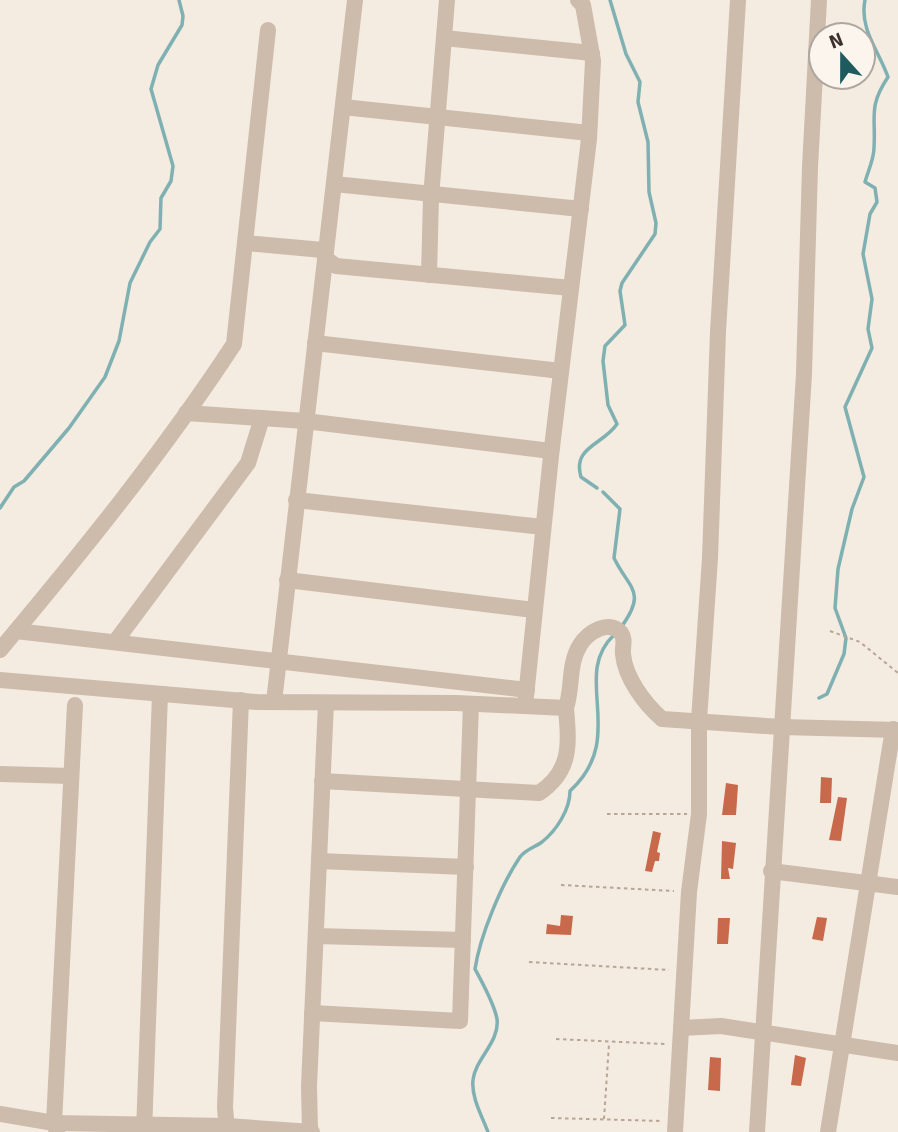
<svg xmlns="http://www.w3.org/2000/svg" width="898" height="1132" viewBox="0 0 898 1132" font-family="Signika,sans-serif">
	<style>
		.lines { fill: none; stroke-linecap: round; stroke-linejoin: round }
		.stream { stroke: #7fb0b2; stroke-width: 3.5 }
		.building { fill: #c8694b }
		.path { stroke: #b9a596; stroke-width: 2; stroke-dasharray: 3.5 3.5; stroke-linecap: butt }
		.minor { stroke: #cdbbac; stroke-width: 16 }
	</style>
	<rect width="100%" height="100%" fill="#f4ebe1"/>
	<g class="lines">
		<g class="stream">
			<path d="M597,488l-16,-11c-9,-30 22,-32 36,-53l-9,-19 -5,-44 2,-15 20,-21 -5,-34 2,-8 33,-49 1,-11 -7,-31 -1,-50 -10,-40 2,-20 -14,-28 -16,-54"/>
			<path d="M603,492l17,17 -6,49c15,31 33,33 8,68"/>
			<polyline points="0,508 14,487 24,481 69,428 105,377 119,341 130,283 150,242 160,229 161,198 171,181 173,166 151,89 158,65 182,25 183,16 179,0"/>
			<path d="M819,698l8,-4 17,-40 2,-16 -11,-30 3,-39 14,-60 12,-32 -19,-70 27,-59 -4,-19 4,-30 -9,-45 7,-40 7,-12 -2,-14 -10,-6c3,-11 9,-23 9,-34 2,-32 -6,-41 14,-71 -9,-26 -29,-48 -23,-77"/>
			<path d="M488,1132c-6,-16 -17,-35 -15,-52 2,-21 27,-38 24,-61 -3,-16 -14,-35 -22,-50 5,-33 26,-84 45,-112 5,-7 15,-10 22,-15 15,-12 28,-33 28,-51 59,-54 0,-115 44,-156"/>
		</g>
	</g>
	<g class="building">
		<polygon points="821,777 832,778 831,803 820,803"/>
		<polygon points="726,783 738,785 736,815 722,815"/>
		<polygon points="838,797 847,798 841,841 829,840"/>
		<polygon points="653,831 661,833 657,852 660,853 659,861 655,861 652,872 645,871"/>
		<polygon points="722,841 736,843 733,869 728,868 730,879 721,879"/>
		<polygon points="561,915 573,916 571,935 546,934 547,924 560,926"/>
		<polygon points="817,917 827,918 823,941 812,939"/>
		<polygon points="718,918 730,918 728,944 717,944"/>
		<polygon points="795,1055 806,1058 801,1086 791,1085"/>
		<polygon points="710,1057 721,1058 720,1091 708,1090"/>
	</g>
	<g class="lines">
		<g class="path">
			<polyline points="830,631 860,642 898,673"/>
			<polyline points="607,814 687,814"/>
			<polyline points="561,885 674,891"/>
			<polyline points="529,962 669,970"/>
			<polyline points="556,1039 665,1044"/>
			<polyline points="551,1118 662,1121"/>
			<polyline points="604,1119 609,1044"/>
		</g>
		<g class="minor">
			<polyline points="444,38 592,53"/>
			<polyline points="343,107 589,133"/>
			<polyline points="334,184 581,209"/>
			<polyline points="245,243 323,250 325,258 336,266 571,288"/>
			<polyline points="429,275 431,197 447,0"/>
			<polyline points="315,343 561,371"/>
			<polyline points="186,413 305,421 551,451"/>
			<polyline points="296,500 543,527"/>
			<polyline points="287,580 534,610"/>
			<polyline points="16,631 527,690"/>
			<polyline points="115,642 248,463 262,418"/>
			<path d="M0,650c82,-98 164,-199 234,-306l34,-314"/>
			<path d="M0,680l257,22 199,1 110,5c7,-21 2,-44 14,-63 8,-13 29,-26 41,-12 5,7 1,14 2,21 2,24 22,50 39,65l119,8 117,3"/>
			<polyline points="274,702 355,0"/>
			<polyline points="525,706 551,456 589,139 593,61 583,5 578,0"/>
			<polyline points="0,774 71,776"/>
			<path d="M322,781l217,12c33,-22 30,-49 27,-85"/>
			<polyline points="319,861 466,867"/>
			<polyline points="771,871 898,887"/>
			<polyline points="316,936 463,940"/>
			<polyline points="312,1013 460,1021 471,704"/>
			<polyline points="681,1028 721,1026 898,1053"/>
			<polyline points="0,1114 54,1123 227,1126 312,1132"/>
			<polyline points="57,1132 54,1123 75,705"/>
			<polyline points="144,1132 160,694"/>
			<polyline points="227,1132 225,1107 241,700"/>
			<polyline points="310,1132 309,1086 326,703"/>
			<polyline points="675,1132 689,892 699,814 699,720 710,558 718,332 738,0"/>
			<polyline points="757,1132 804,374 810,167 819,0"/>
			<polyline points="828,1132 893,729"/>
		</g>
	</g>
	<g transform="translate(842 56) rotate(339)"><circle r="33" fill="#fbf5ee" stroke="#aea6a0" stroke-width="2"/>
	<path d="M0-5L12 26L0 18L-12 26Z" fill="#1f5a5e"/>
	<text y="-10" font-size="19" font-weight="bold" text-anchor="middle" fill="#3b302b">N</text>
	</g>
</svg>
